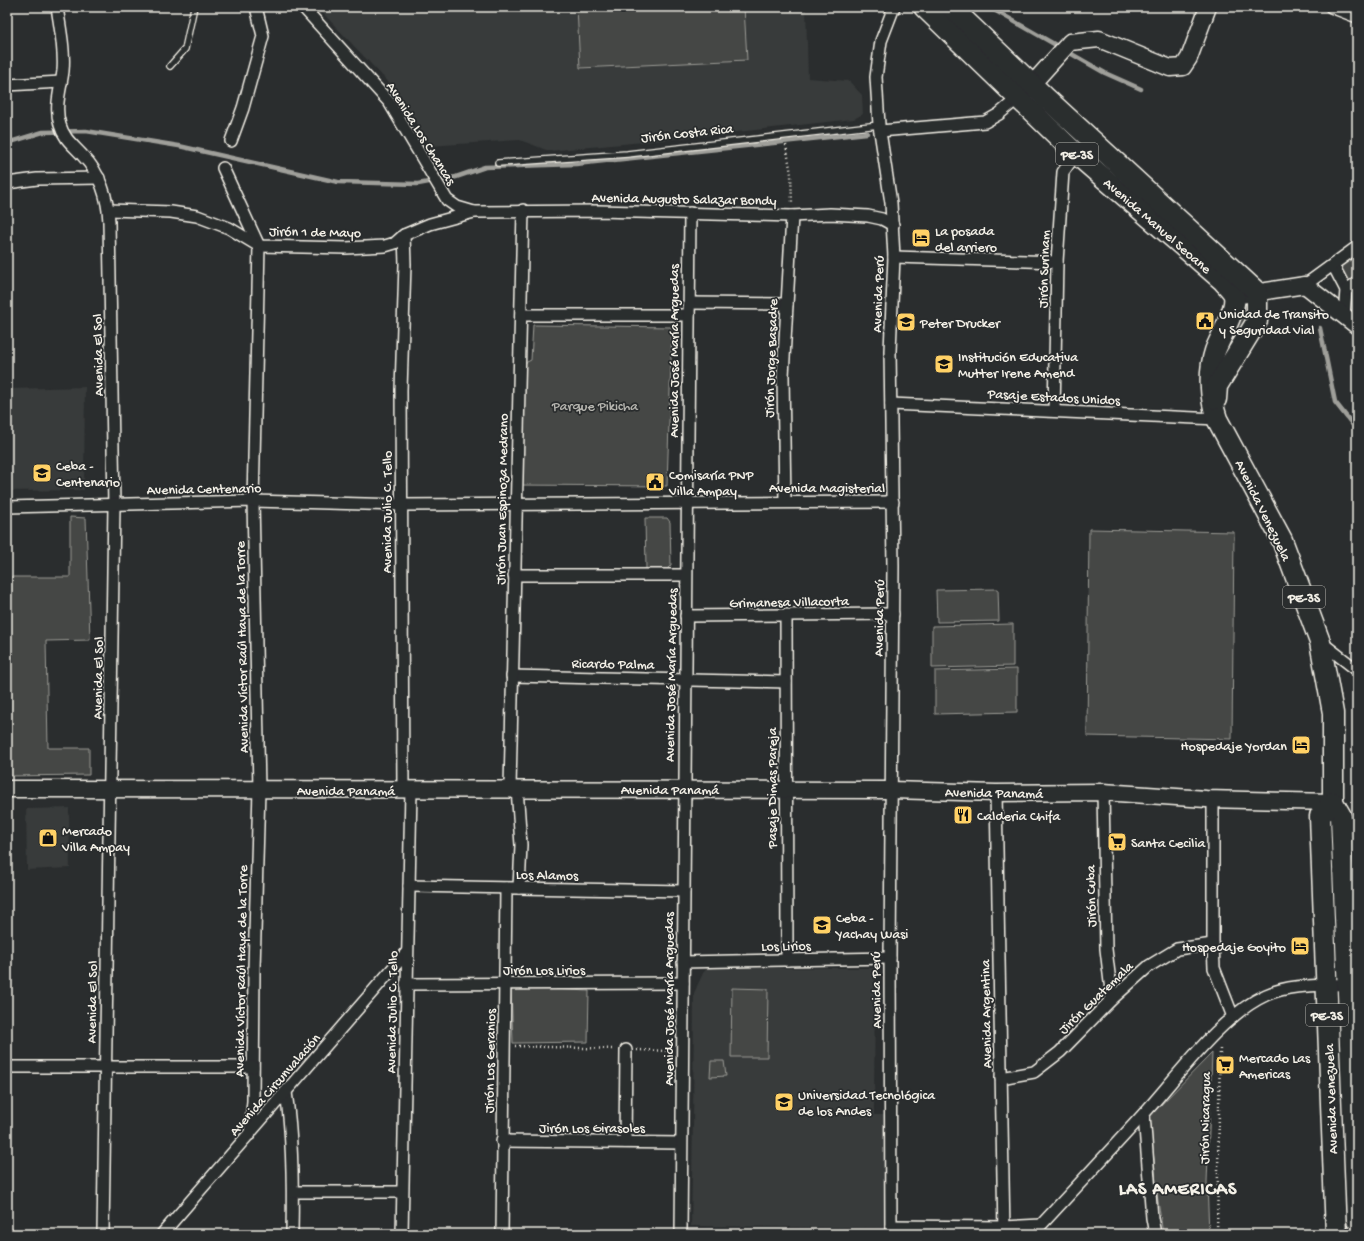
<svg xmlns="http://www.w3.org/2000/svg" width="1364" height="1241" viewBox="0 0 1364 1241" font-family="'Gochi Hand',sans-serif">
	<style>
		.built { fill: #373a3a }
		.green { fill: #444645; stroke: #9c9c96 }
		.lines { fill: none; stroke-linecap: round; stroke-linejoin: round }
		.stream { stroke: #9f9f9a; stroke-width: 4.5 }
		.lane-casing { stroke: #f4f1e8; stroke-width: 8 }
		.street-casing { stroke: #f4f1e8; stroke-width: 14 }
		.secondary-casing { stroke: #f4f1e8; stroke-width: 19 }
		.highway-casing { stroke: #f4f1e8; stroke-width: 23 }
		.path { stroke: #f4f1e8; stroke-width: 2.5; stroke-dasharray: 1 3; stroke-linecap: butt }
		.lane { stroke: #2a2d2e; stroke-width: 5.5 }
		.street { stroke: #2a2d2e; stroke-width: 11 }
		.secondary { stroke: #2a2d2e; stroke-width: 16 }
		.highway { stroke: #2a2d2e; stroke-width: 20 }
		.labels { text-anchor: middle; stroke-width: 3.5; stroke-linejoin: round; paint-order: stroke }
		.shield { fill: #2a2d2e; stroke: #b7b6b0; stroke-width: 1 }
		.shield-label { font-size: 13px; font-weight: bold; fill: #f4f1e8 }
		.street-label { font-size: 14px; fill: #f4f1e8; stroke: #2a2d2e }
		.poi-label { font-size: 14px; fill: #f4f1e8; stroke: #2a2d2e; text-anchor: start }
		.park-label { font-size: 14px; fill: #b6b5af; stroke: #2a2d2e }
		.district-label { font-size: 18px; font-weight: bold; letter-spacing: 1px; fill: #f4f1e8; stroke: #2a2d2e }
	</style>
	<rect width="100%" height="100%" fill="#2a2d2e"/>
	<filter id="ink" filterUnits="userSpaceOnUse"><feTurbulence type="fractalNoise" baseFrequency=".025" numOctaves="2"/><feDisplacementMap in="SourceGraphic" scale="8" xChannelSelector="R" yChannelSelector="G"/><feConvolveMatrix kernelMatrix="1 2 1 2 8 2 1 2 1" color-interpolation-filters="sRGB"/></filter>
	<g filter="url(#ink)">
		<g class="built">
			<polygon points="317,7 806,7 808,78 849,81 862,95 863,114 854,119 675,139 549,151 520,140 429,146 414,119 389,83"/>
			<polygon points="85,387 84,490 7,491 7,389"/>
			<polygon points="69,808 70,868 27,870 26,809"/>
			<polygon points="707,968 875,968 874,1115 887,1115 887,1228 691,1226 693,1123 694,993 703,973"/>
		</g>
		<g class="green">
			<polygon points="577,7 744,7 747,60 580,68"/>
			<polygon points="1357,254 1357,278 1347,283 1339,267"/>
			<polygon points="1242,309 1248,315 1249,322 1224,359 1224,352"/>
			<polygon points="533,325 672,327 667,486 517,485 523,364 531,360"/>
			<polygon points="70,517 86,518 90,640 46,641 48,748 89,748 89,775 7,776 7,577 70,577"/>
			<polygon points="645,518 667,518 670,522 671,565 667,569 646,569"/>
			<polygon points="1089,529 1234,532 1232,739 1087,736"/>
			<polygon points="998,589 999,621 937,622 936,590"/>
			<polygon points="1013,624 1013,666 932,668 932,626"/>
			<polygon points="1017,669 1017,712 935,714 935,671"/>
			<polygon points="511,987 589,991 588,1042 513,1043"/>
			<polygon points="732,988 768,989 767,1057 731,1057"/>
			<polygon points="1212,1053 1207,1182 1209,1234 1163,1234 1157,1194 1150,1116"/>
			<polygon points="711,1061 724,1061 726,1076 710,1077"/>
		</g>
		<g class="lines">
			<g class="stream">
				<polyline points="989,7 1105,73 1141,89"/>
				<polyline points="7,143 43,132 86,131 179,146 338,182 418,184 456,177 485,167 576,164 867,133"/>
				<polyline points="1320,328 1335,402 1357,430"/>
			</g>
			<g class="lane-casing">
				<g id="lane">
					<polyline points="170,66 185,49 194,7"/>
					<polyline points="498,163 627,154 879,125"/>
				</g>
			</g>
			<g class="street-casing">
				<g id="street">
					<path d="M57,7c3,21 8,43 6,64 -2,17 -9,36 -3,54 4,14 13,20 23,31 17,17 25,42 26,66l5,283 -11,729"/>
					<polyline points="303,7 389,102 447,200 457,207 474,212"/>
					<polyline points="1331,7 1357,17"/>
					<polyline points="7,85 61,82"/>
					<polyline points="880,131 985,122 999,114 1019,97"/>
					<polyline points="231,141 243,108 263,36 256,7"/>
					<polyline points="223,168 259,246 253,501 259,789 254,969 253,1101 250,1134"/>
					<polyline points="7,183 37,179 99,178"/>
					<polyline points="109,210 171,212 197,216 229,228 259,246 346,248 385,246 395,243 404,235 430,224 474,212 599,211 792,216 830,214 868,216 882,219 893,225"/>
					<polyline points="894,257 1057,262"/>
					<polyline points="1333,265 1346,290 1344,316"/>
					<polyline points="1305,285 1357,247"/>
					<polyline points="1346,290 1357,283"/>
					<polyline points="689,303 787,304"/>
					<polyline points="521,315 689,315"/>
					<polyline points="891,404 1217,419"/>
					<polyline points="1054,411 1057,262 1063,172 1078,151"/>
					<polyline points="785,502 783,376 792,216"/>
					<polyline points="7,507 253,501 402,505 893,502"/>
					<polyline points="514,575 686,575"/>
					<polyline points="686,616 893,614"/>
					<polyline points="786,616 787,960"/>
					<polyline points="1321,642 1357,670"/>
					<polyline points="512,676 786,682"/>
					<polyline points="510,788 523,210"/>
					<polyline points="517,788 521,845 519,888"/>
					<polyline points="403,790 401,390 405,264 404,235"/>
					<polyline points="1103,792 1106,949 1112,999"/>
					<polyline points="996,793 1004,1233"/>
					<polyline points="1213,799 1213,944 1214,968 1233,1017"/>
					<polyline points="409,886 684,891"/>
					<polyline points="683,962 890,958"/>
					<polyline points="406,984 683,983"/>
					<polyline points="7,1067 253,1067"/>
					<polyline points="1001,1078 1034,1072 1060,1052 1112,999 1149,966 1177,949 1213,944"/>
					<path d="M286,1092c7,47 7,95 6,142"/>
					<polyline points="1144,1114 1152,1218 1155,1234"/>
					<polyline points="502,1141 681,1143"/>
					<polyline points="625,1142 626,1050"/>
					<polyline points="293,1192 402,1192"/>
					<path d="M891,1226l113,1 37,-2c36,-39 72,-77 107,-116 33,-37 74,-94 118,-114 26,-12 60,-9 87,-11"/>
					<polyline points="162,1234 407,952"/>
					<polyline points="402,1234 411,790"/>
					<polyline points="502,1234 506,888"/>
					<polyline points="681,1234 690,213"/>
					<polyline points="891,1234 890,958 893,566 890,351 894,257 891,203 879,125 876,77 881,41 894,7"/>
				</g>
			</g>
			<g class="secondary-casing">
				<g id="secondary">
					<polyline points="1025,92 1070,42 1099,39 1170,68 1183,67 1189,58 1208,7"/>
					<polyline points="1234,296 1305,285 1357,326"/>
					<polyline points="7,789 891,790 996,793 1103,792 1206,799 1333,802"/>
				</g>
			</g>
			<g class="highway-casing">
				<g id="highway">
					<path d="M924,7l151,146 148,128c3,4 10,10 11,15 3,14 -14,41 -19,55 -7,21 -5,47 2,68l65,121 38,102 13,71v89l8,14 16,404"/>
					<polyline points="951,7 1045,97 1257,292 1257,321 1217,386 1216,399"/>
					<polyline points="1333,802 1320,816 1336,1234"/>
				</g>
			</g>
			<g class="path">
				<polyline points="786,145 791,174 792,204"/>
				<polyline points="515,1046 614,1049"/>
				<polyline points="637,1050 672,1051"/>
				<polyline points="1217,1234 1220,1047"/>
			</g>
			<use href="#lane" class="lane"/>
			<use href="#street" class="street"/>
			<use href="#secondary" class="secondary"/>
			<use href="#highway" class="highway"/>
		</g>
	</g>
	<defs>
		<g id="hotel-square" transform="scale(1)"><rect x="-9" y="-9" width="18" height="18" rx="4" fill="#ffd166" stroke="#2a2d2e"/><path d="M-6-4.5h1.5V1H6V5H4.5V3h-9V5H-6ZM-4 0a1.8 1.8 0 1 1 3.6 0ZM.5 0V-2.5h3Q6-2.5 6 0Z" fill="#111"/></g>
		<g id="civic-square" transform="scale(1)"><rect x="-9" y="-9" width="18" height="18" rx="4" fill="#ffd166" stroke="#2a2d2e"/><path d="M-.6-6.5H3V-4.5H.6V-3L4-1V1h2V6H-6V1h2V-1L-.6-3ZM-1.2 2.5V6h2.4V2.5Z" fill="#111"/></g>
		<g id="school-square" transform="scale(1)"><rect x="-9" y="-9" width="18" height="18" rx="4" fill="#ffd166" stroke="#2a2d2e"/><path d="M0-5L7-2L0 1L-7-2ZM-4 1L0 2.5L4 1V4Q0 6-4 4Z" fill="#111"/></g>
		<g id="restaurant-square" transform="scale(1)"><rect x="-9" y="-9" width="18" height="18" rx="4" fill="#ffd166" stroke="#2a2d2e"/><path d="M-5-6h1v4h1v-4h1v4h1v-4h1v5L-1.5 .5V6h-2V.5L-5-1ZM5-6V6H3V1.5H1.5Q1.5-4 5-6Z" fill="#111"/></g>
		<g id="shop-square" transform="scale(1)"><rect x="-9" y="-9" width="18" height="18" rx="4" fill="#ffd166" stroke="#2a2d2e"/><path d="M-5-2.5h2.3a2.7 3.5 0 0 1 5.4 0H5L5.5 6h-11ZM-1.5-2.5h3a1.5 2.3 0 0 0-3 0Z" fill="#111"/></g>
		<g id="supermarket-square" transform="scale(1)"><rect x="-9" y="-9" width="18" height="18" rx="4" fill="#ffd166" stroke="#2a2d2e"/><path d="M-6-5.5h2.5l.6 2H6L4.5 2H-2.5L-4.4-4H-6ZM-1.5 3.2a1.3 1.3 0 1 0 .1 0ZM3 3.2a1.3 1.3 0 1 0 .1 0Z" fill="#111"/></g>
		<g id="university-square" transform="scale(1)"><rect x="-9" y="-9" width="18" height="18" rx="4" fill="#ffd166" stroke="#2a2d2e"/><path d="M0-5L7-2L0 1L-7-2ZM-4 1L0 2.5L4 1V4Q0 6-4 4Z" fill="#111"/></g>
	</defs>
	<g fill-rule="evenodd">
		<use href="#hotel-square" x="921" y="238"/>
		<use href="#civic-square" x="1205" y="321"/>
		<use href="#school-square" x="906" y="322"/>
		<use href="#school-square" x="944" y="364"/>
		<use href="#school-square" x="42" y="473"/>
		<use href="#civic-square" x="655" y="482"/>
		<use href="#hotel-square" x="1301" y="745"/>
		<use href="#restaurant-square" x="963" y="815"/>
		<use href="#shop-square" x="48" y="838"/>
		<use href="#supermarket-square" x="1117" y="842"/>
		<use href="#school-square" x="822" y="925"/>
		<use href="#hotel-square" x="1300" y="946"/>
		<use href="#supermarket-square" x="1225" y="1065"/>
		<use href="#university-square" x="784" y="1102"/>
	</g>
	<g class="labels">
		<g class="shield">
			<rect x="1056" y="143" width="42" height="22" rx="3"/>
			<rect x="1283" y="586" width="42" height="22" rx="3"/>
			<rect x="1306" y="1004" width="42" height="22" rx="3"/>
		</g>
		<g class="shield-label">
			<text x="1077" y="159">PE-3S</text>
			<text x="1304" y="602">PE-3S</text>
			<text x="1327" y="1020">PE-3S</text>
		</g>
		<g class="street-label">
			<text transform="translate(687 132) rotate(-6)" y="5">Jirón Costa Rica</text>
			<text transform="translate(422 133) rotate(58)" y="5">Avenida Los Chancas</text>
			<text transform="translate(684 198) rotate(1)" y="5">Avenida Augusto Salazar Bondy</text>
			<text transform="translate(1158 225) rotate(41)" y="5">Avenida Manuel Seoane</text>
			<text transform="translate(315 231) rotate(1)" y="5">Jirón 1 de Mayo</text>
			<text transform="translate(1043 269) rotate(-88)" y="5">Jirón Surinam</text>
			<text transform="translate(877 294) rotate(-88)" y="5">Avenida Perú</text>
			<text transform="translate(673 351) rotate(-90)" y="5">Avenida José María Arguedas</text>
			<text transform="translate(97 355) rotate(-91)" y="5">Avenida El Sol</text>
			<text transform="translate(770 358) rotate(-88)" y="5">Jirón Jorge Basadre</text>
			<text transform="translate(1054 396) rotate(3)" y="5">Pasaje Estados Unidos</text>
			<text x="827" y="492">Avenida Magisterial</text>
			<text transform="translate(204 488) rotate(-1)" y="5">Avenida Centenario</text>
			<text transform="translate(501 499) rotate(-89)" y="5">Jirón Juan Espinoza Medrano</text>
			<text transform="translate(1264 510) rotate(64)" y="5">Avenida Venezuela</text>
			<text transform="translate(386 512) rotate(-90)" y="5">Avenida Julio C. Tello</text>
			<text transform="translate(789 601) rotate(-1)" y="5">Grimanesa Villacorta</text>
			<text transform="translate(878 618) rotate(-89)" y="5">Avenida Perú</text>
			<text transform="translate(241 647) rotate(-91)" y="5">Avenida Víctor Raúl Haya de la Torre</text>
			<text transform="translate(613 663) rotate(1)" y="5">Ricardo Palma</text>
			<text transform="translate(670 675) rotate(-89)" y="5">Avenida José María Arguedas</text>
			<text transform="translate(97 678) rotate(-89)" y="5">Avenida El Sol</text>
			<text transform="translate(771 788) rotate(-90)" y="5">Pasaje Dimas Pareja</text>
			<text x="670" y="794">Avenida Panamá</text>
			<text x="346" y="795">Avenida Panamá</text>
			<text transform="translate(994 792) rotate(1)" y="5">Avenida Panamá</text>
			<text transform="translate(547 874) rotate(1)" y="5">Los Alamos</text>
			<text transform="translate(1090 896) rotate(-91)" y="5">Jirón Cuba</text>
			<text transform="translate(786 945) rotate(-1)" y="5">Los Lirios</text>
			<text x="544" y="974">Jirón Los Lirios</text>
			<text transform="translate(240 971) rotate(-89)" y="5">Avenida Víctor Raúl Haya de la Torre</text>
			<text transform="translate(875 990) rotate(-91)" y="5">Avenida Perú</text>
			<text transform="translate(1095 997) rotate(-44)" y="5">Jirón Guatemala</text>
			<text transform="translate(668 999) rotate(-90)" y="5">Avenida José María Arguedas</text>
			<text transform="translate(91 1002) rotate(-89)" y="5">Avenida El Sol</text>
			<text transform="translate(391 1012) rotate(-89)" y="5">Avenida Julio C. Tello</text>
			<text transform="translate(985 1014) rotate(-91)" y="5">Avenida Argentina</text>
			<text transform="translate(489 1061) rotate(-89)" y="5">Jirón Los Geranios</text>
			<text transform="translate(274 1084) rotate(-49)" y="5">Avenida Circunvalación</text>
			<text transform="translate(1330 1099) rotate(-92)" y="5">Avenida Venezuela</text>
			<text transform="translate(1204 1118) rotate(-89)" y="5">Jirón Nicaragua</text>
			<text x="592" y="1132">Jirón Los Girasoles</text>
		</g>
		<g class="poi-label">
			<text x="935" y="235">La posada<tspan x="935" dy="16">del arriero</tspan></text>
			<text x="1219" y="318">Unidad de Transito<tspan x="1219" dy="16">y Seguridad Vial</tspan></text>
			<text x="920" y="327">Peter Drucker</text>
			<text x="958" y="361">Institución Educativa<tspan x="958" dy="16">Mutter Irene Amend</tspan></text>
			<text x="56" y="470">Ceba -<tspan x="56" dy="16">Centenario</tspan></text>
			<text x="669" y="479">Comisaría PNP<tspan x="669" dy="16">Villa Ampay</tspan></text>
			<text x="1287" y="750" text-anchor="end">Hospedaje Yordan</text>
			<text x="977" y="820">Calderia Chifa</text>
			<text x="62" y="835">Mercado<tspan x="62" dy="16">Villa Ampay</tspan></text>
			<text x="1131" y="847">Santa Cecilia</text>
			<text x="836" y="922">Ceba -<tspan x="836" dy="16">Yachay Wasi</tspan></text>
			<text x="1286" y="951" text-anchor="end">Hospedaje Goyito</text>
			<text x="1239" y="1062">Mercado Las<tspan x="1239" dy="16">Americas</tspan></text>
			<text x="798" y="1099">Universidad Tecnológica<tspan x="798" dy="16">de los Andes</tspan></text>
		</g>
		<g class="park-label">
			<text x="595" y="410">Parque Pikicha</text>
		</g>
		<g class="district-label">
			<text x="1178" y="1194">LAS AMERICAS</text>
		</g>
	</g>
	<rect width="1364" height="1241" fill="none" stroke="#2a2d2e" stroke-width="24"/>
	<rect x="12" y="12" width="1340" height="1217" fill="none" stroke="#f4f1e8" stroke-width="1.5" filter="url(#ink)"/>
</svg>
